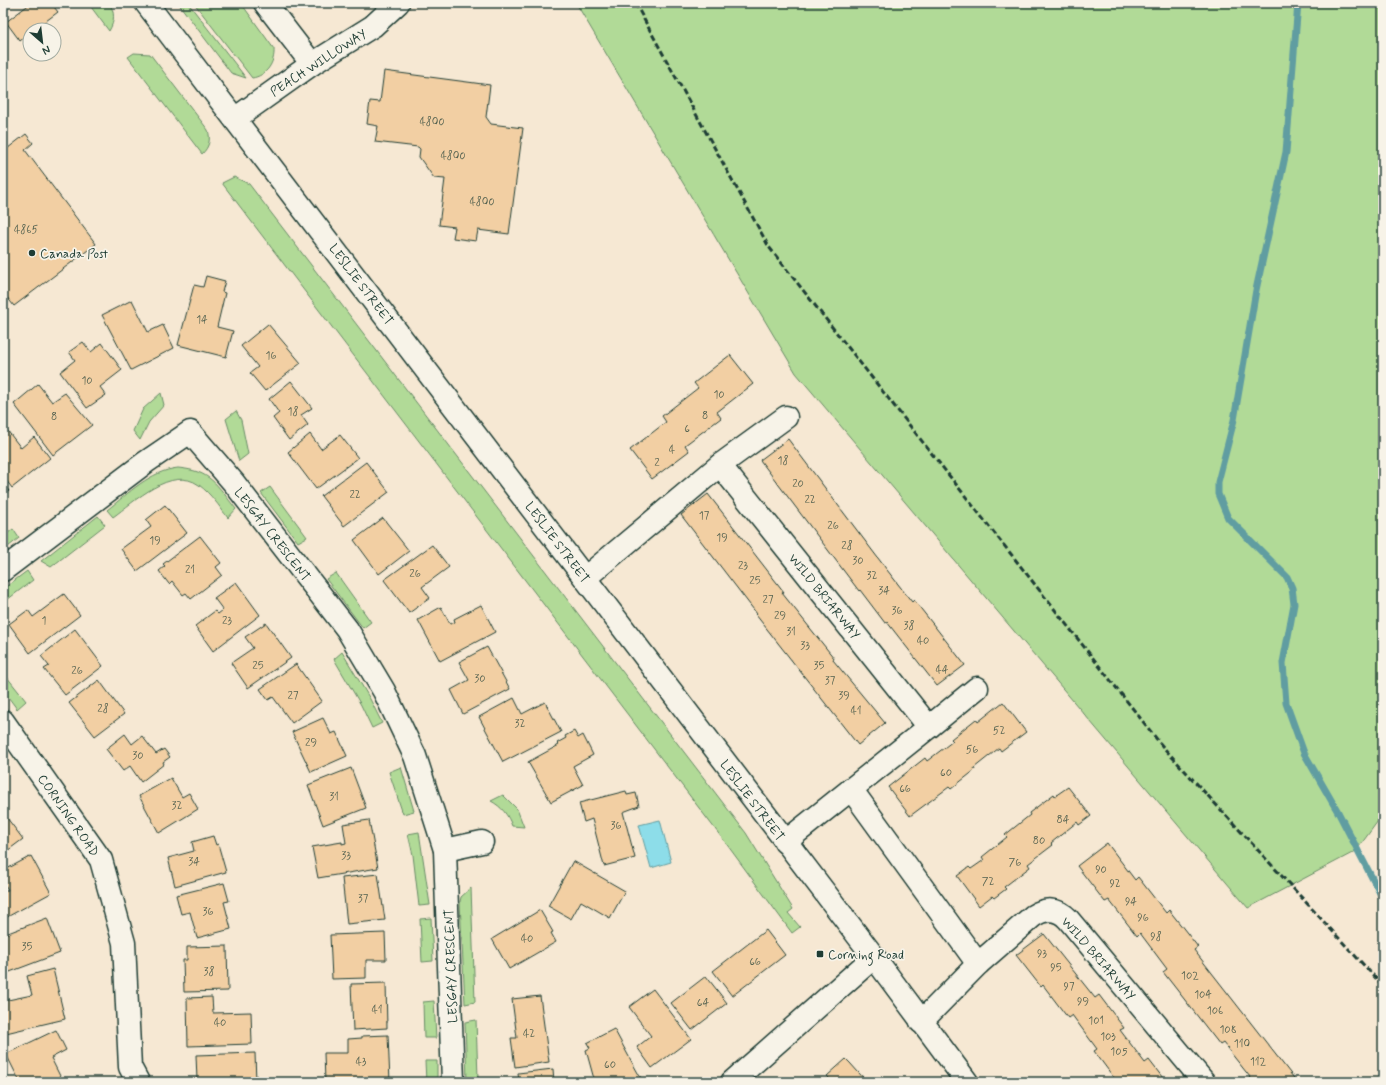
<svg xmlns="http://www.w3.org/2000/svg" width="1386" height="1085" viewBox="0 0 1386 1085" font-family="Mynerve,sans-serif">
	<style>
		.green { fill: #b1da97; stroke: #688c66 }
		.water { fill: #8ddde9; stroke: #619da1 }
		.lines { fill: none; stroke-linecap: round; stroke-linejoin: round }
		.stream { stroke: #619da1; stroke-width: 7 }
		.building { fill: #f2cfa3; stroke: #1f3d34 }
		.minor-casing { stroke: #1f3d34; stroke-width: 25 }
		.secondary-casing { stroke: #1f3d34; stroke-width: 25 }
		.minor { stroke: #f7f3e8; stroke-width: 22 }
		.secondary { stroke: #f7f3e8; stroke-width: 22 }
		.rail { stroke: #1f3d34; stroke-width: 3; stroke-dasharray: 6 3; stroke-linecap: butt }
		.poi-dot { fill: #1f3d34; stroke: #f7f3e8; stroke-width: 1.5 }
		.labels { text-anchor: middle; stroke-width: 3.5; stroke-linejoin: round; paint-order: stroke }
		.number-label { font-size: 11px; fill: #546250 }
		.street-label { font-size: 13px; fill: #1f3d34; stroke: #f7f3e8 }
		.poi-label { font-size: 13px; fill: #1f3d34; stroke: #f7f3e8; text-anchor: start }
	</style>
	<rect width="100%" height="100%" fill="#f6e8d3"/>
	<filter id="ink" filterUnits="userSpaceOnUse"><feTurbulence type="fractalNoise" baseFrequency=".025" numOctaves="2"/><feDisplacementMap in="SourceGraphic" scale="8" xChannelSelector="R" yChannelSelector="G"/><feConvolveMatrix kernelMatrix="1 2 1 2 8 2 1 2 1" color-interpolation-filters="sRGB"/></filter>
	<g filter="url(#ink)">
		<g class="green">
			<path d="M88,3h21c6,9 6,18 0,28z"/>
			<polygon points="178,3 188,3 246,78 231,73"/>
			<path d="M194,3h47l33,46c1,14 -8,27 -22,29z"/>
			<polygon points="576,3 1383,3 1383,814 1356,851 1248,908 796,373"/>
			<path d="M134,53l16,1 58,76c3,10 1,17 -6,24l-74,-97z"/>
			<polygon points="234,177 249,184 746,833 793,909 788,913 800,927 792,933 725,842 222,183"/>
			<polygon points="161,393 164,405 149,422 140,440 133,431 143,409"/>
			<polygon points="236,411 241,420 248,454 239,461 226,419"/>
			<path d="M178,468c33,3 38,16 58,41l-8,9c-9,-12 -17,-24 -29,-33 -27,-20 -65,17 -86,32l-6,-7c22,-17 43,-39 71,-42z"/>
			<polygon points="270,487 307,537 298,542 261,493"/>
			<polygon points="98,516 105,525 51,567 41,561"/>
			<polygon points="13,529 19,538 3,551 3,537"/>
			<polygon points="27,571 33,580 3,603 3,589"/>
			<polygon points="336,573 371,622 363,628 326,579"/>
			<polygon points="342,652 370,699 382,723 372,728 361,705 334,659"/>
			<polygon points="3,672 26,701 17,709 3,690"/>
			<polygon points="401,767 414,811 403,814 389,772"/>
			<path d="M503,795l14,14 7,18 -12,-1c-4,-11 -10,-19 -21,-25z"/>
			<polygon points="419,832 430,905 419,906 413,855 408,834"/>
			<polygon points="471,888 475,1002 465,1004 460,902 461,897"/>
			<polygon points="431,918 433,961 422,962 420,919"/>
			<polygon points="434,1001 436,1038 424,1038 423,1002"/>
			<polygon points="476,1020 478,1078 467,1081 465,1022"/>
			<polygon points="425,1061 437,1061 437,1082 426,1082"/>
		</g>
		<polygon class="water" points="660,820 671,862 651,868 639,825"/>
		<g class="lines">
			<polyline class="stream" points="1298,3 1286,152 1256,290 1234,420 1218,482 1218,494 1228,518 1287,577 1292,588 1294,604 1283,663 1286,703 1304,753 1338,812 1383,899"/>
		</g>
		<g class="building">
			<polygon points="31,3 51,3 58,12 34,30 30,30 30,33 20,41 6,22"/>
			<polygon points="384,71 490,85 486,117 491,124 523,128 509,234 478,230 476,241 453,238 455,227 439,225 445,179 434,178 419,157 420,149 418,147 375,142 378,126 367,124 370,101 380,102"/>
			<polygon points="26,134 33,143 25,150 96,244 14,306 6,296 3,298 3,152"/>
			<polygon points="206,276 225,281 222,292 225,293 217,327 233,331 226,357 178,345 194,285 203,287"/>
			<polygon points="132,300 148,332 163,325 174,348 131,370 102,315"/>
			<polygon points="268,324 301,363 265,391 250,373 258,367 241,346"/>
			<polygon points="83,342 91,352 102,343 122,370 100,387 106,395 87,408 60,372 75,360 69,352"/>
			<polygon points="730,355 753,384 717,412 721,418 685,445 689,451 652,479 630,450 666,422 662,416 698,388 694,383"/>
			<polygon points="291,381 312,408 301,415 308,425 289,440 273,418 279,413 269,399"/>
			<polygon points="38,384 52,402 65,393 92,425 53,455 14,404"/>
			<polygon points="3,425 21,448 34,437 50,458 12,488 3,476"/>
			<polygon points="310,434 321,449 340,435 358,458 316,489 288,452"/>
			<polygon points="788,439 887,570 912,602 914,600 965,665 937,686 887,622 885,623 860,590 859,591 760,460"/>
			<polygon points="366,462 389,492 344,526 321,496"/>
			<polygon points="3,483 9,491 3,495"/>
			<polygon points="708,494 784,592 782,593 834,658 833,660 885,723 858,745 756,615 757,614 681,515"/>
			<polygon points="165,505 187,533 137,571 121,549 151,527 146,520"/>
			<polygon points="383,518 409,551 379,574 354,540"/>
			<polygon points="200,536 221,563 216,567 222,575 191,599 186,593 183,595 172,581 169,584 159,571 165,566 163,564"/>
			<polygon points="432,545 449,567 422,587 430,598 409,613 384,580"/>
			<polygon points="236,582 260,615 213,651 195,626 215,611 218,614 223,610 214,598"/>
			<polygon points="64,594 80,615 30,653 9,624 28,610 33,617"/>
			<polygon points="481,605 495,632 440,661 418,620 441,607 450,624 455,622 454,619"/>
			<polygon points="266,623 291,658 248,688 231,663 253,648 245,637"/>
			<polygon points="75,629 103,666 65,695 44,669 49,666 41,656"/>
			<polygon points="487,647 510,689 463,714 451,690 469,680 459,662"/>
			<polygon points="296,664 322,701 292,723 273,697 268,700 260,689"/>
			<polygon points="99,680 124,714 95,736 69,703"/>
			<polygon points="514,698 522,714 545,702 561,732 503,762 479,717"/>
			<polygon points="1003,702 1026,732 1001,751 999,748 974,768 975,770 951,789 949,787 910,816 888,787 925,758 927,761 953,741 951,739 976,719 978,722"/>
			<polygon points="323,718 331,734 336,732 347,756 311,772 292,732"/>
			<polygon points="574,731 578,738 583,735 593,755 573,766 583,785 551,802 528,762 559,745 557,743 566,738 565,736"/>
			<polygon points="125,734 132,744 142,736 156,754 164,749 170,757 163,762 164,764 141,782 130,766 123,771 106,749"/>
			<polygon points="351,768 366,808 323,825 308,785"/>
			<polygon points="171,778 182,797 189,793 198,809 159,833 139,796"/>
			<polygon points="1068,787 1091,816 1079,825 1077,822 1051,843 1053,845 1028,864 1030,867 1004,887 1006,889 994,898 992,896 979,906 957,876 969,867 971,869 984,860 982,857 1007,837 1005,835 1030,815 1029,813 1054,794 1055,796"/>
			<polygon points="626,791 627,795 636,793 639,806 623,812 635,858 604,866 592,819 584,822 579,803"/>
			<polygon points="7,818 23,839 3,854 3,821"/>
			<polygon points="369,820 378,868 318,878 312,847 342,842 342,844 346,843 343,824"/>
			<polygon points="213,836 216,845 218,844 226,872 175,886 168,858 194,851 192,842"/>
			<polygon points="1107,843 1135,880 1138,877 1166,913 1169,910 1198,947 1194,950 1297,1082 1254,1082 1223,1043 1220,1045 1163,972 1167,969 1140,933 1137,936 1109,900 1105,902 1077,866"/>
			<polygon points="31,856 51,893 7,917 3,910 3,893 8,890 3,881 3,871"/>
			<polygon points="573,861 625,891 610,918 581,901 571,919 548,906"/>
			<polygon points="378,874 385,920 347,924 342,878"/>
			<polygon points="224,883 229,901 224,902 231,929 197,938 190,912 181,914 176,895"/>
			<polygon points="540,910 553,932 551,933 556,942 509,969 492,939"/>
			<polygon points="47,918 60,953 7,973 3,961 3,935"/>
			<polygon points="766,930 785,955 732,996 713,971"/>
			<polygon points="385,933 386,960 366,960 366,978 332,979 330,935"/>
			<polygon points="1044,934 1095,998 1099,995 1124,1028 1120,1030 1145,1063 1149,1060 1166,1082 1117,1082 1094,1051 1097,1049 1072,1015 1068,1018 1043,985 1041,987 1016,955"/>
			<polygon points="227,946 228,991 184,992 183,960 187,960 187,947"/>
			<polygon points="53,969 65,1019 6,1033 3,1019 3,1001 32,995 27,976"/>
			<polygon points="706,976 727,1003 692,1030 671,1003"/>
			<polygon points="386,983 387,1028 353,1030 351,984"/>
			<polygon points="653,989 691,1039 652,1068 637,1047 651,1036 629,1007"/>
			<polygon points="540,996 549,1062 515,1067 511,1038 517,1038 512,999"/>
			<polygon points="212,997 213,1013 251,1012 252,1044 188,1046 187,998"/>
			<polygon points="614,1029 628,1055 643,1082 590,1082 594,1079 586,1050 590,1048 587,1043"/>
			<polygon points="56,1030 66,1050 51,1058 63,1082 20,1082 6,1054"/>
			<polygon points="388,1035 390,1082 325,1082 324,1053 348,1053 348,1039 362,1038 362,1036"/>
			<polygon points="255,1053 256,1082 222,1082 222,1079 197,1080 196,1055"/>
			<polygon points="846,1059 850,1063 867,1082 827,1082 830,1079 827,1076"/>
			<polygon points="553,1069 554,1082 519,1082 518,1073"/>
		</g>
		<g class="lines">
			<g class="minor-casing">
				<g id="minor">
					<polyline points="265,3 312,64"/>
					<polyline points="236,118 312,64 373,26 398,3"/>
					<polyline points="720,465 929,727 785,842"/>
					<polyline points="3,570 146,462 190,432 234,483 347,629 384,691 415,756 445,850 453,1082"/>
					<polyline points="585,578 720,465 786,417"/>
					<polyline points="3,721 101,860 124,943 130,1067 138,1082"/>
					<polyline points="929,727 977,688"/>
					<polyline points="851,789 978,964"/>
					<polyline points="445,850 482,842"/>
					<path d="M921,1022l57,-58 55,-48c12,-8 25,-8 35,3l136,163"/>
					<polyline points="732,1082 874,957"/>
				</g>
			</g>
			<g class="secondary-casing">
				<polyline id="secondary" points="146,3 874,957 967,1082"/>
			</g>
			<use href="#minor" class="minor"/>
			<use href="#secondary" class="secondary"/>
			<polyline class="rail" points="635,3 769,247 1163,747 1383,986"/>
		</g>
	</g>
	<g class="poi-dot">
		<circle cx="32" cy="253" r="4"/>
		<rect x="816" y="950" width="8" height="8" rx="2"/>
	</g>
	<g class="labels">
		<g class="number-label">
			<text x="432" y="125">4800</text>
			<text x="453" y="159">4800</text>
			<text x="482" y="205">4800</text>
			<text x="26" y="233">4865</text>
			<text x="202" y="323">14</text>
			<text x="271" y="359">16</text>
			<text x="87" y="384">10</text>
			<text x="719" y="398">10</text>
			<text x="293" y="415">18</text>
			<text x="705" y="419">8</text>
			<text x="54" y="420">8</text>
			<text x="687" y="432">6</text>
			<text x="672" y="453">4</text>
			<text x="783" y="464">18</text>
			<text x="657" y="466">2</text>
			<text x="798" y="487">20</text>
			<text x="355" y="498">22</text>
			<text x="810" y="503">22</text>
			<text x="704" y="519">17</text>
			<text x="833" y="529">26</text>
			<text x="722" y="541">19</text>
			<text x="155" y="544">19</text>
			<text x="847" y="549">28</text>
			<text x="858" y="564">30</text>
			<text x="743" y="569">23</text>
			<text x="190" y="573">21</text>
			<text x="415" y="577">26</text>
			<text x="872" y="579">32</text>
			<text x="755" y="584">25</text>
			<text x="884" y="594">34</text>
			<text x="768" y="603">27</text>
			<text x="897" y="614">36</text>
			<text x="780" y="619">29</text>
			<text x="44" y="624">1</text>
			<text x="227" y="624">23</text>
			<text x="909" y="629">38</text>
			<text x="791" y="635">31</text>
			<text x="923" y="644">40</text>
			<text x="805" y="649">33</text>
			<text x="258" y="669">25</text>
			<text x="819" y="669">35</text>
			<text x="942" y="673">44</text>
			<text x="77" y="674">26</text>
			<text x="480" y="682">30</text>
			<text x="830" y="684">37</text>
			<text x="293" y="699">27</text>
			<text x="844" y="699">39</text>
			<text x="103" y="712">28</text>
			<text x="856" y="714">41</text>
			<text x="520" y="727">32</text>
			<text x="999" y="734">52</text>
			<text x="311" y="746">29</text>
			<text x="972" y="753">56</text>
			<text x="138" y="759">30</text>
			<text x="946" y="776">60</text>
			<text x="905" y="792">66</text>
			<text x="334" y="800">31</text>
			<text x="177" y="809">32</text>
			<text x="1063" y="823">84</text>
			<text x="616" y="829">36</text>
			<text x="1039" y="844">80</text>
			<text x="346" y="859">33</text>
			<text x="194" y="865">34</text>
			<text x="1015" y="866">76</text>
			<text x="1101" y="873">90</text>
			<text x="988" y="885">72</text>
			<text x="1115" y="887">92</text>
			<text x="363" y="902">37</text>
			<text x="1131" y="905">94</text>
			<text x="208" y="915">36</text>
			<text x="1143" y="921">96</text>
			<text x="1156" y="940">98</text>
			<text x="527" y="942">40</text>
			<text x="27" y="950">35</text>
			<text x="1042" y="957">93</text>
			<text x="755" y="965">66</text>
			<text x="1056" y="971">95</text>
			<text x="209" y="975">38</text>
			<text x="1190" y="979">102</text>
			<text x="1069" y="990">97</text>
			<text x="1203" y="998">104</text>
			<text x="1083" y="1005">99</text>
			<text x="703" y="1006">64</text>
			<text x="377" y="1013">41</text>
			<text x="1215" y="1014">106</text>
			<text x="1096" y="1024">101</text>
			<text x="220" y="1026">40</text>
			<text x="1228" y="1033">108</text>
			<text x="529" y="1037">42</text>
			<text x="1108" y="1040">103</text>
			<text x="1242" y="1047">110</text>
			<text x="1119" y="1055">105</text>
			<text x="361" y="1065">43</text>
			<text x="1258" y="1065">112</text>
			<text x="610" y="1068">60</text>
		</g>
		<g class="street-label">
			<text transform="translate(318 62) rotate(-33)" y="5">PEACH WILLOWAY</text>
			<text transform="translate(362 284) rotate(53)" y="5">LESLIE STREET</text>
			<text transform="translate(273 534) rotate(52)" y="5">LESGAY CRESCENT</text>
			<text transform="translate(558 542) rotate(53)" y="5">LESLIE STREET</text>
			<text transform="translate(825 596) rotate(51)" y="5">WILD BRIARWAY</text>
			<text transform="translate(753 800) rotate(53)" y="5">LESLIE STREET</text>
			<text transform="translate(69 815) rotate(55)" y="5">CORNING ROAD</text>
			<text transform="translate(1099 958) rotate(49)" y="5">WILD BRIARWAY</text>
			<text transform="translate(450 966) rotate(-92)" y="5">LESGAY CRESCENT</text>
		</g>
		<g class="poi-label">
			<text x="40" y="258">Canada Post</text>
			<text x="828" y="959">Corning Road</text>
		</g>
	</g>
	<rect width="1386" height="1085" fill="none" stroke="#f7f3e8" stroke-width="16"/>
	<rect x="8" y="8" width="1370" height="1069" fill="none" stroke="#1f3d34" stroke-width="1.5" filter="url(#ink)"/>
	<g transform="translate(42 42) rotate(152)"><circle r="19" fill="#f7f3e8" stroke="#a1aaa0"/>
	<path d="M0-3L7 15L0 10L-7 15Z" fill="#1f3d34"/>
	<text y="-6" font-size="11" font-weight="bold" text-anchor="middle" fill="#1f3d34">N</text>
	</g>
</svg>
